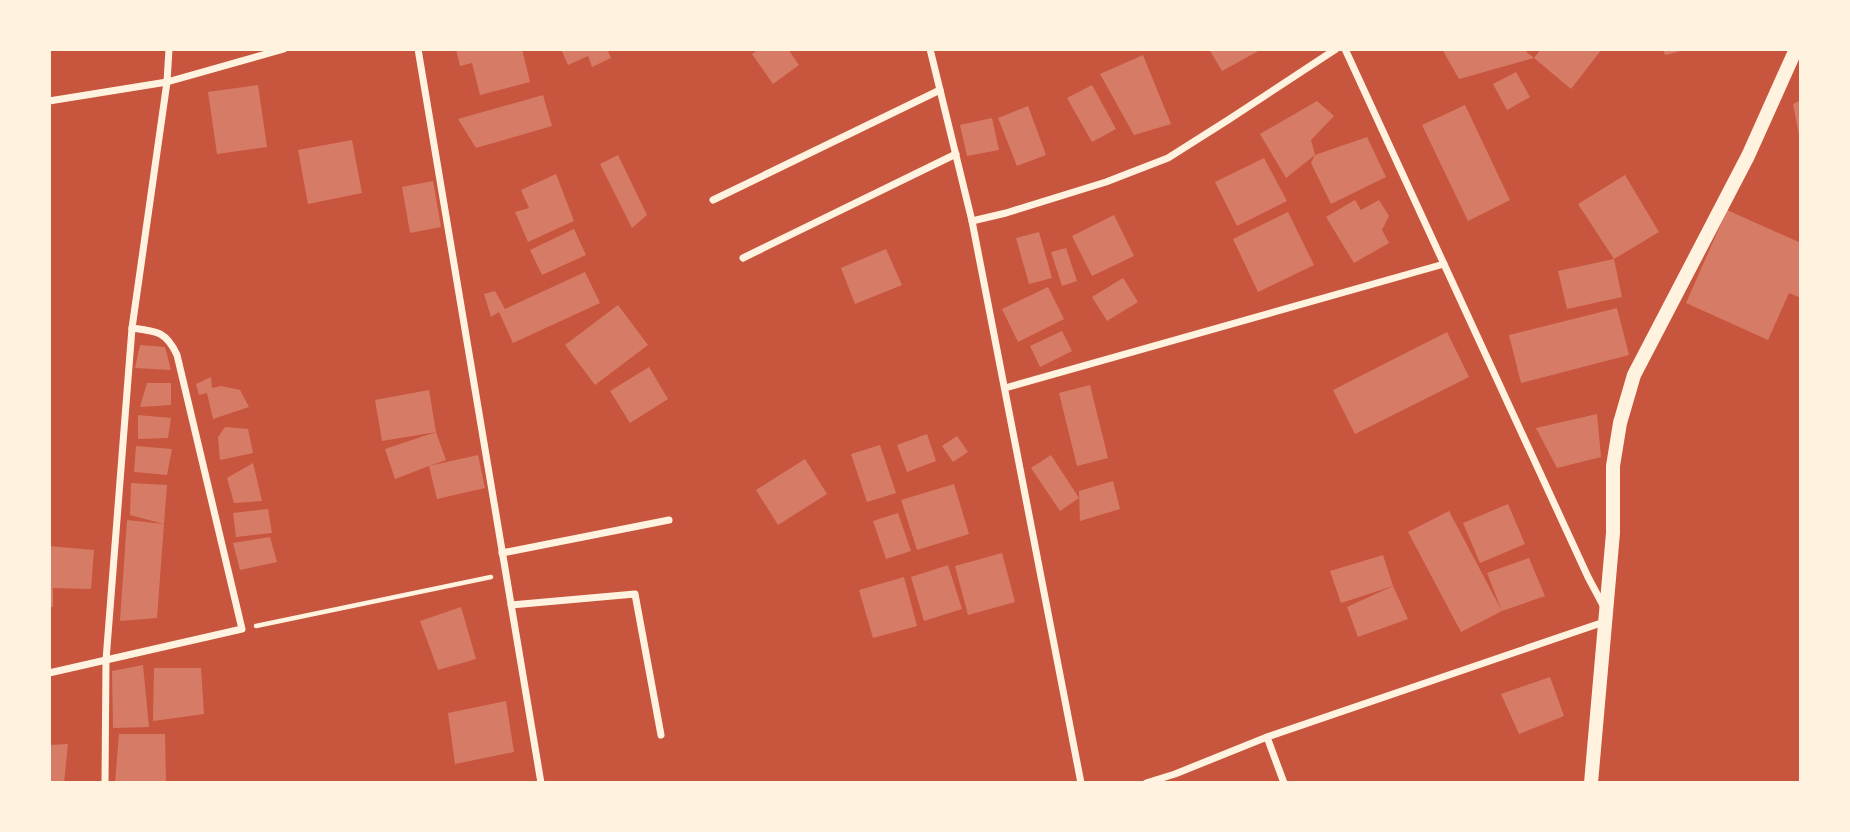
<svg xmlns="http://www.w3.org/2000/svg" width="1850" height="832" viewBox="0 0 1850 832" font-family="Quicksand,sans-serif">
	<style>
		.building { fill: #d67c66 }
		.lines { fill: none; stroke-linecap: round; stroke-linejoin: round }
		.path { stroke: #fff3e0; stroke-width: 4.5 }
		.minor { stroke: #fff3e0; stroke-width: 7 }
		.secondary { stroke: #fff3e0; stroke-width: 14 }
	</style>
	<rect width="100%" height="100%" fill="#c8553d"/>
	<g class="building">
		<polygon points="456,49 522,49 530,82 480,95 472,63 460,66"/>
		<polygon points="561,49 607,49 611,58 592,67 588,56 568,65"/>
		<polygon points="759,49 788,49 799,65 773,84 752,54"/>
		<polygon points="1209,49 1262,49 1222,71"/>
		<polygon points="1442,49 1523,49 1534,58 1459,79"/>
		<polygon points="1541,49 1602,49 1571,89 1534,58"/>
		<polygon points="1663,49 1685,49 1685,50 1665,55"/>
		<polygon points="1143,55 1171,124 1134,135 1100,74"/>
		<polygon points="1516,72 1530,97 1507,110 1493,84"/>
		<polygon points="258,85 267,147 217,154 208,92"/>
		<polygon points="1092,85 1116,129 1092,142 1067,98"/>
		<polygon points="543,95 552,126 476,148 458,119"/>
		<polygon points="1801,100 1801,139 1800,140 1793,104"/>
		<polygon points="1317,101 1334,116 1311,140 1315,155 1367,137 1386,177 1331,204 1311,163 1315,155 1286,178 1260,134"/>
		<polygon points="1465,105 1510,200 1468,221 1422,125"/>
		<polygon points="1028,106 1046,155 1017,166 998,118"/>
		<polygon points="992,118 999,150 967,156 960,125"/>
		<polygon points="352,140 362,193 308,204 298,150"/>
		<polygon points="618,155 647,215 632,228 600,164"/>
		<polygon points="1264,158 1287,201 1237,226 1215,182"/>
		<polygon points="556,174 574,221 528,242 515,212 529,208 521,190"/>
		<polygon points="1625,175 1659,232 1614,259 1622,297 1567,309 1558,271 1614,259 1578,204"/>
		<polygon points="433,181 441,227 410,233 402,187"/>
		<polygon points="1355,200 1361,210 1379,200 1389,216 1382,230 1389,243 1354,263 1326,217"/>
		<polygon points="1727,210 1801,243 1801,298 1789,293 1768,340 1686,303"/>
		<polygon points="1288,212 1314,265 1258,292 1233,239"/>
		<polygon points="1114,215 1134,256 1092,276 1072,236"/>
		<polygon points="574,229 586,255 542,275 530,250"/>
		<polygon points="1039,232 1052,278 1029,284 1016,238"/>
		<polygon points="1066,248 1077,281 1062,286 1051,252"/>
		<polygon points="886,249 902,285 855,304 841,268"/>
		<polygon points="585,272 600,303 513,343 499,312 491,317 484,294 495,291 505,309"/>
		<polygon points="1123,278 1138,302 1107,321 1092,297"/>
		<polygon points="1048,287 1064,319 1018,342 1002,309"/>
		<polygon points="618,305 648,345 595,385 565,345"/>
		<polygon points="1617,308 1629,355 1521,383 1509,335"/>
		<polygon points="1062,331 1072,351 1040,367 1030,346"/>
		<polygon points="1447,332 1469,377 1355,434 1333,390"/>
		<polygon points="140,345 165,347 171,370 135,368"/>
		<polygon points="649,367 668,399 630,423 610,391"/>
		<polygon points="211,377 212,388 221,386 240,390 249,407 213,419 207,393 199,395 196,384"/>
		<polygon points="147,383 171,383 171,405 140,407"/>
		<polygon points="1090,385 1108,458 1077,466 1059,393"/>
		<polygon points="429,390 436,432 382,441 375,400"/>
		<polygon points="1597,414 1601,457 1557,468 1536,428"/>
		<polygon points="138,415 171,418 168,438 138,439"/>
		<polygon points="225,427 248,429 253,453 220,460 218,437"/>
		<polygon points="436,432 446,460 429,466 478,455 485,488 437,499 429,466 395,479 385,449"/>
		<polygon points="927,434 936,461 907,472 897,445"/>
		<polygon points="957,436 968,452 953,462 942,446"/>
		<polygon points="880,445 896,493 867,502 851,454"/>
		<polygon points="136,446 172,449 167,475 134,472"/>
		<polygon points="1051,455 1079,498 1060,511 1031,468"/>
		<polygon points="805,459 827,494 778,525 756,490"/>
		<polygon points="253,463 262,501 234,503 227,478"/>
		<polygon points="1113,481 1120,509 1080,521 1079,491"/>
		<polygon points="131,483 167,485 164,524 130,515"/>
		<polygon points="954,484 969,534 917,550 901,500"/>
		<polygon points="1508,504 1525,544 1480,563 1463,523"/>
		<polygon points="268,509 272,533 236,537 233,513"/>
		<polygon points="1449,511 1502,611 1461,632 1408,532"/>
		<polygon points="898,513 911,551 886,559 873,521"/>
		<polygon points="127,520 164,524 157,618 120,621"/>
		<polygon points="270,537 277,562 240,570 233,543"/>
		<polygon points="49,546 94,550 91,589 53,588 53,607 49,607"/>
		<polygon points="1002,553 1015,602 968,615 955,566"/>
		<polygon points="1383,555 1393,586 1341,603 1330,571"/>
		<polygon points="1529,558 1545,596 1502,611 1487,573"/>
		<polygon points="948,565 962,609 924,621 911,577"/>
		<polygon points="904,577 917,626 873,638 859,590"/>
		<polygon points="1393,586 1408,619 1358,637 1347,607"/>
		<polygon points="461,607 476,659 438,670 420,621"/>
		<polygon points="143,665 149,727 113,728 112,671"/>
		<polygon points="154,668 201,668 204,714 153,721"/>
		<polygon points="1550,677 1564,716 1519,734 1501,694"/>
		<polygon points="506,701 514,752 455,764 448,713"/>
		<polygon points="119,734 165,734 166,783 115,783"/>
		<polygon points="68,744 64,783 49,783 49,745"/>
	</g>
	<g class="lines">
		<polyline class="path" points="256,626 491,577"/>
		<g class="minor">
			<polyline points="418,49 541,783"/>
			<polyline points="930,49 972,221 1081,783"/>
			<polyline points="1345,49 1588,577 1604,607"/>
			<polyline points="49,101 167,82 284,49"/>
			<polyline points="713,200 940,90"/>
			<polyline points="972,221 1006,213 1106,182 1168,158 1228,120 1336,49"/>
			<polyline points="743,258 956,154"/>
			<polyline points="1005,388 1444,264"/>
			<polyline points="502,553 669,520"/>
			<polyline points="511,605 635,594 661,735"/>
			<path d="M49,673l193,-44 -65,-274c-11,-24 -21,-24 -45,-27"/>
			<polyline points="1267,737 1284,783"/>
			<polyline points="105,783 106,660 132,328 167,82 169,49"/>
			<polyline points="1146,783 1175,774 1267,737 1604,622"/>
		</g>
		<polyline class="secondary" points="1591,783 1613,533 1613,466 1620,423 1634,375 1748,156 1796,49"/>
	</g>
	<rect width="1850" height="832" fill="none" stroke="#fff3e0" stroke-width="102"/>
</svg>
